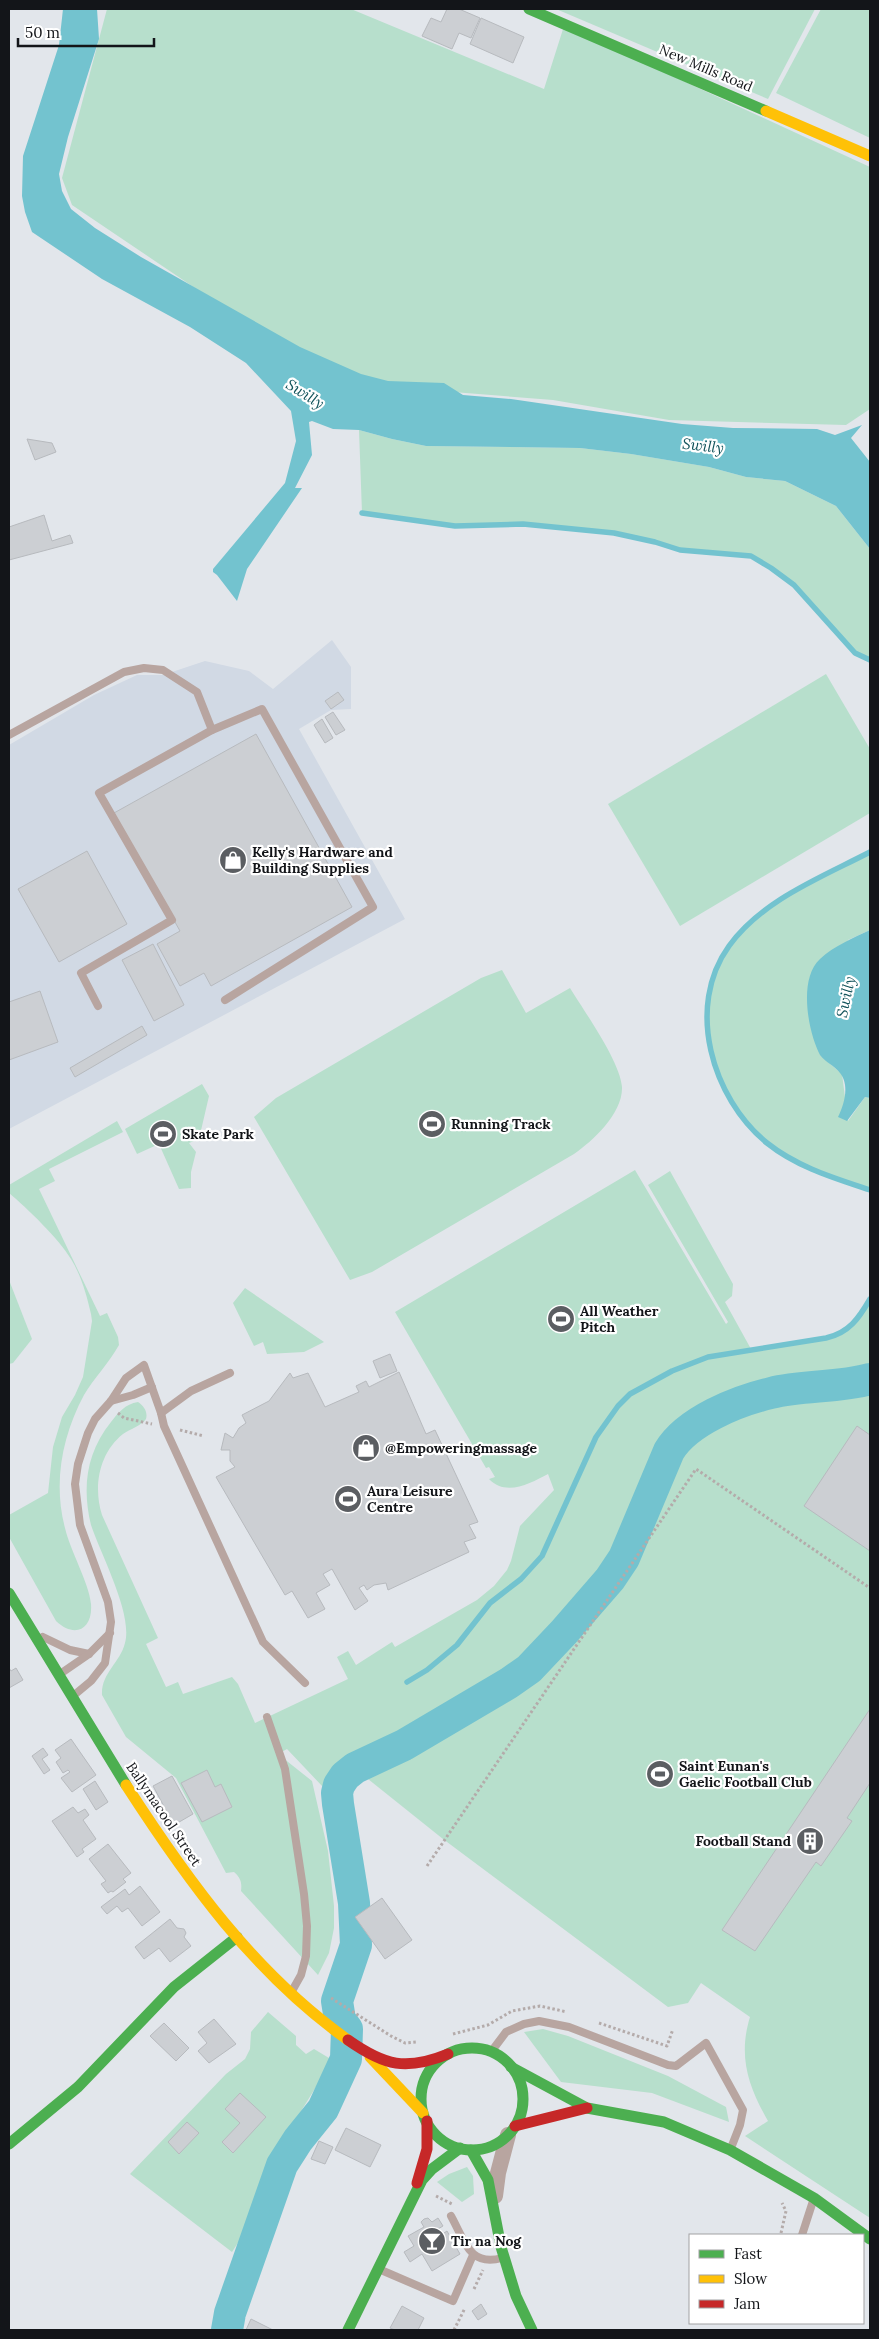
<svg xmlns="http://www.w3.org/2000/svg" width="879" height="2339" viewBox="0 0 879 2339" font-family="Lora,serif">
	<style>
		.built { fill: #d1d9e4 }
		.green { fill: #b7dfcc }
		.water { fill: #73c3cf }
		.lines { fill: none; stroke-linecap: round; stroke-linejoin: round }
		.stream { stroke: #73c3cf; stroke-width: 5.5 }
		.river { stroke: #73c3cf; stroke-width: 32 }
		.building { fill: #cccfd3; stroke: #b7babe }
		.path { stroke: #b4abaa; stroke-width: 3; stroke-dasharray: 2.5 2.5; stroke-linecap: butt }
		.lane { stroke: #b8a5a0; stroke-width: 8 }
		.street { stroke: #b8a5a0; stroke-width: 16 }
		.fast { stroke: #4caf50; stroke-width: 11 }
		.slow { stroke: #ffc107; stroke-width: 11 }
		.jam { stroke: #c62828; stroke-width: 11 }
		.labels { text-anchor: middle; stroke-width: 4.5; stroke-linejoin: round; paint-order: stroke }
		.street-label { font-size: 14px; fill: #131519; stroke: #fff }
		.poi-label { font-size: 14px; font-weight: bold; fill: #131519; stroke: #fff; text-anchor: start }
		.water-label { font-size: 15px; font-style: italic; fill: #12535b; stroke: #fff }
	</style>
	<rect width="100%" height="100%" fill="#e2e6eb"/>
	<polygon class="built" points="332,640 351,667 351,709 331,710 299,729 405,919 9,1129 9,745 94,695 137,675 163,675 205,661 249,671 273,689"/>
	<g class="green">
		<polygon points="107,9 351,9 544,89 564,26 870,167 870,409 846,425 669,420 553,400 415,389 345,374 272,340 72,205 62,178"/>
		<polygon points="556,9 815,9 768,99"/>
		<polygon points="821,9 870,9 870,138 776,93"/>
		<polygon points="359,430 392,439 426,446 580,448 631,454 709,467 746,477 785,481 836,506 870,549 870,660 855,653 794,585 771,568 751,556 680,550 655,542 614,533 523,524 455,526 362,513"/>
		<polygon points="826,674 870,749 870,813 680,926 608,804"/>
		<path d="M870,852v78l-22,10 -27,116 21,18 6,47 17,-24 5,1v92c-36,-12 -73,-23 -103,-47 -55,-45 -82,-136 -38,-197 33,-46 93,-69 141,-94z"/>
		<path d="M502,970l24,43 44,-25c14,23 50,73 52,99 1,26 -29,54 -48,67l-202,118 -22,8 -96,-163 22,-19 205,-120z"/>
		<polygon points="202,1084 209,1096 199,1139 189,1143 196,1152 191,1172 191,1188 179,1189 159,1144 137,1154 125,1129"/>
		<path d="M117,1121l6,11 -74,37 6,12 -16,8 61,127 7,-3 11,24 1,8c-10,18 -25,33 -35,50 -22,41 -31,88 -19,133 5,22 24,55 26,76 2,25 -16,35 -35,17l-47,-84v-22l39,-22 5,-46 9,-30 13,-22 8,-18 9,-56 -1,-7c-4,-18 -10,-39 -20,-55 -12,-20 -44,-51 -62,-66v-8z"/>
		<path d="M635,1170l91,154 2,-2 -80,-137 22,-14 63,113 -1,12 -7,6 26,47c20,-3 79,-6 93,-17 12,-8 19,-21 26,-33v919l-125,-82 23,-15c-20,-35 -30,-65 -18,-104l-49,-34 -13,20 -20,4 -225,-168 -80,-64 45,-19 74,-42 39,-29 7,-15 -91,57 -82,41 -10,8 -6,9 -16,2 -36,-38 -9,5 34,27 16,70 6,55v22l-5,25 -11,22 -77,-84c1,-8 0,-13 -7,-19l-8,1 -50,-95 -50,-41 -24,-42c-1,-22 18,-32 23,-52 8,-29 -24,-88 -34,-118 -9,-37 -5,-72 20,-103 7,-9 14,-18 27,-20 6,4 10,10 8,17 -5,7 -16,10 -23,15 -24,19 -30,53 -21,81l56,123 -12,6 20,43 12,-5 5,12 49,-17 6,7 17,39 93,-44 -11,-22 11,-6 8,14 36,-23 3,5 82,-47 17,-14 13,-16 4,-9 9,-35 34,-36 -6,-16c-17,9 -42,23 -59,5l6,-2 -6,-10 -3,1 -91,-156z"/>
		<polygon points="9,1280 32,1339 13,1363 9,1364"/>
		<polygon points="245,1288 324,1342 304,1352 267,1354 263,1342 254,1346 233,1303"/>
		<polygon points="268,2012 296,2036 296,2045 306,2054 314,2049 329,2058 330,2064 271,2160 254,2218 232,2252 130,2174 226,2074 245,2059 250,2049 251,2032"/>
		<polygon points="543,2029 568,2036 668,2076 726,2107 729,2122 652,2093 561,2082 524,2032"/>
		<polygon points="467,2167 473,2176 474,2194 462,2202 437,2182 449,2174"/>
	</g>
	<g class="water">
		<polygon points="63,9 97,9 99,39 68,137 59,174 62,191 71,209 95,228 141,257 300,347 361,374 388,381 444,383 463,395 511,399 682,424 733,428 817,429 835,435 862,425 851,438 870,462 870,549 836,506 785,481 746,477 709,467 631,454 580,448 426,446 392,439 359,430 333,429 312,421 309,422 312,455 295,488 302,488 247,569 237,601 217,575 213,572 213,569 285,483 296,441 291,411 246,363 190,327 102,279 32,232 25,212 22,196 23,156 59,45"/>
		<path d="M870,930v168l-5,-1 -18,24 -9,-4c6,-12 12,-32 2,-44 -5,-7 -15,-11 -20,-18 -12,-23 -22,-76 0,-96 14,-13 33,-21 50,-29z"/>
	</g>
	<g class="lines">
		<g class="stream">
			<polyline points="362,513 455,526 523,524 614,533 655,542 680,550 751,556 771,568 794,585 855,653 870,660"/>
			<path d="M870,852c-48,25 -108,48 -141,94 -44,61 -17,152 38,197 30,24 67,35 103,47"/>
			<path d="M407,1682l20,-12 30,-25 33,-42 31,-24 21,-23 54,-119 22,-31 12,-12 42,-23 36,-14 118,-19c23,-5 33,-20 44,-39"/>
		</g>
		<path class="river" d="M227,2330l3,-17 52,-148 16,-25 25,-31 23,-50 1,-30 -7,-9 -3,-19 19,-56 -2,-42 -16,-99 -1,-11 2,-8 6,-9 10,-8 49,-23 105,-62 20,-14 35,-37 46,-53 14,-21 45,-107c18,-30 68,-50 102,-58 32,-8 67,-5 99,-14"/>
	</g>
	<g class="building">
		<polygon points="447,9 459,9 480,18 471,38 459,33 452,49 422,36 431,18 441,22"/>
		<polygon points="481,18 524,37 513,63 470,44"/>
		<polygon points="27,439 52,443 56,452 35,460"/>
		<polygon points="44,515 52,541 70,535 73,543 9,560 9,527"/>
		<polygon points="338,692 344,700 331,709 325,701"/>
		<polygon points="333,712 345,730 336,735 325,717"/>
		<polygon points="322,719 333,738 325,743 314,725"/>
		<polygon points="256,734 352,907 211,986 204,973 180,986 157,944 180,931 114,813"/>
		<polygon points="87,851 127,924 59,962 18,889"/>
		<polygon points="153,944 184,1005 154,1021 122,960"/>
		<polygon points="40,991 58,1042 9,1060 9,1002"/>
		<polygon points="142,1026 147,1035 75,1077 70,1068"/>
		<polygon points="390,1354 397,1371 380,1378 373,1361"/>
		<polygon points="399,1372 426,1434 435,1430 478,1522 469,1525 476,1538 464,1542 469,1552 388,1590 386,1583 374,1585 367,1590 364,1585 359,1588 368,1601 355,1610 332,1569 323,1574 330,1585 316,1593 325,1609 308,1618 292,1591 285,1595 216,1477 235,1467 230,1461 230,1450 221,1450 225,1433 233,1438 239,1428 246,1423 242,1415 269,1401 290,1373 293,1378 308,1373 325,1407 359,1392 356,1386 366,1381 369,1387"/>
		<polygon points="857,1426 870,1435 870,1551 804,1506"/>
		<polygon points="9,1668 11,1671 16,1668 23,1680 9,1688"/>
		<polygon points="870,1709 870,1783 847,1818 852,1821 821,1866 816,1862 755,1951 722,1930"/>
		<polygon points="71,1739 96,1775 72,1792 61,1778 70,1772 68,1770 63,1773 56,1762 61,1758 55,1750"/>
		<polygon points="43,1748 48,1755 42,1759 50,1770 44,1774 32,1756"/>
		<polygon points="207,1770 215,1787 221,1784 232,1807 202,1822 181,1783"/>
		<polygon points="172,1776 193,1814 174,1825 153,1786"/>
		<polygon points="95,1781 108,1802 96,1810 83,1789"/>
		<polygon points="73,1807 78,1813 85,1809 89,1815 83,1820 96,1839 82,1849 84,1852 77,1857 52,1821"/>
		<polygon points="108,1844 131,1873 123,1879 126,1882 113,1892 111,1891 108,1893 101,1884 106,1881 89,1859"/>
		<polygon points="140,1886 160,1912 142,1926 128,1908 122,1912 117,1906 107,1914 101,1907 125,1889 129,1895"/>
		<polygon points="382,1898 412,1940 385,1959 355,1917"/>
		<polygon points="170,1919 177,1928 184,1929 186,1933 184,1937 191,1946 170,1962 159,1948 144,1959 135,1947"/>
		<polygon points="214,2019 236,2044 209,2063 198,2051 207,2043 198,2032"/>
		<polygon points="164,2023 189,2048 176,2061 150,2036"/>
		<polygon points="240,2093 266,2117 233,2153 222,2142 240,2123 225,2109"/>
		<polygon points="187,2122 199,2133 179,2154 168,2142"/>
		<polygon points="346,2128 381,2145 370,2167 335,2150"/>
		<polygon points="319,2141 333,2147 325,2164 311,2159"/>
		<polygon points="428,2218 432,2222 438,2218 443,2226 438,2229 441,2235 447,2231 460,2254 432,2271 422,2254 410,2262 404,2252 414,2246 408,2236 424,2227 421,2222 424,2219"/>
		<polygon points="481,2304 487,2314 478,2320 472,2311"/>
		<polygon points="402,2306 424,2318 418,2330 395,2330 390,2328"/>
		<polygon points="251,2319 273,2330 246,2330"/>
	</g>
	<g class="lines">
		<g class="path">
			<polyline points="118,1413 124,1418 152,1424"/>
			<polyline points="180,1430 204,1436"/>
			<polyline points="427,1866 696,1469 870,1588"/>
			<polyline points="331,1998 391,2036 405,2043 417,2042"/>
			<polyline points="599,2023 667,2046 673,2029"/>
			<polyline points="453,2034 488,2025 512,2011 523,2009 540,2006 567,2012"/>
			<polyline points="436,2196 452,2204"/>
			<polyline points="781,2233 786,2211 782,2203"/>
			<polyline points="474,2289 483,2270"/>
			<polyline points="454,2330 465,2308"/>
		</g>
		<g class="lane">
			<polyline points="212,730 262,709 373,907 225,1000"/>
			<polyline points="9,735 124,672 144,668 163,670 197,692 212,730 99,793 172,920 81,973 98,1006"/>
			<polyline points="111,1401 133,1395 152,1387"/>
			<polyline points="161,1413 164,1426 263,1642 305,1683"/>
			<polyline points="43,1637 70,1650 89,1654"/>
			<polyline points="60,1674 89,1654 110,1633"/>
			<polyline points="73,1696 91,1681 105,1663 111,1622 108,1602 80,1525 75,1484 78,1464 88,1433 95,1419 111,1401 126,1378 144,1365 161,1413 191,1391 230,1373"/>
			<polyline points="267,1717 285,1769 304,1894 307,1926 306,1956 301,1975 292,1991"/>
			<polyline points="491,2052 506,2032 524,2024 539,2021 569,2027 668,2065 676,2066 706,2043 743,2110 740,2125 731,2148"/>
			<path d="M451,2216c14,25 18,51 51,42"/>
			<polyline points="802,2235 813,2201"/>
			<polyline points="381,2270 453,2301 473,2255"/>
		</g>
		<polyline class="street" points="495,2196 498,2173 508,2135"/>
		<g class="fast">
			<polyline points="529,9 766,111"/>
			<polyline points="9,1593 126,1785"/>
			<circle cx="472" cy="2099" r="51"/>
			<polyline points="511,2067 587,2108 664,2122 730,2150 814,2198 870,2239"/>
			<polyline points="9,2144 78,2087 174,1987 237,1937"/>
			<polyline points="471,2150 488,2180 501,2247 516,2296 532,2330"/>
			<polyline points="348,2330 422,2180 432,2169 460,2148"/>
		</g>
		<g class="slow">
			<polyline points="766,111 870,156"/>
			<path d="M126,1785c62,96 128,188 222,255"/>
			<polyline points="370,2057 423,2113"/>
		</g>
		<g class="jam">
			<path d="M348,2040c37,26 58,31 100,14"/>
			<polyline points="515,2126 587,2108"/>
			<polyline points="417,2183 427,2149 427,2121"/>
		</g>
	</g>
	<defs>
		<g id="shop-disc" transform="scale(1.4375)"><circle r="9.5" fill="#5b5e62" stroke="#fff"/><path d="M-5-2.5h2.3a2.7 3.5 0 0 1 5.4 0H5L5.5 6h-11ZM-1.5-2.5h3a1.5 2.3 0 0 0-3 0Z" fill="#fff"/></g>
		<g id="stadium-disc" transform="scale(1.4375)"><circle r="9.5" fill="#5b5e62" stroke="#fff"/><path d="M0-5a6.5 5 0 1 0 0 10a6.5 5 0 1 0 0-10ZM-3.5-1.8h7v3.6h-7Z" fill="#fff"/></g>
		<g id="building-disc" transform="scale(1.4375)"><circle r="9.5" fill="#5b5e62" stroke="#fff"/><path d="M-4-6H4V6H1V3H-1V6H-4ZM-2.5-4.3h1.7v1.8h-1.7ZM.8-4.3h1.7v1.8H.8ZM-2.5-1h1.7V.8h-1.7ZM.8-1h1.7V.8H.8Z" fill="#fff"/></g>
		<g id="bar-disc" transform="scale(1.4375)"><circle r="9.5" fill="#5b5e62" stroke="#fff"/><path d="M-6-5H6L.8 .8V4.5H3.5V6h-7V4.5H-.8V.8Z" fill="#fff"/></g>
	</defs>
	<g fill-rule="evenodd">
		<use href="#shop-disc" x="233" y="860"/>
		<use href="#stadium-disc" x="432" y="1124"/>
		<use href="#stadium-disc" x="163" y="1134"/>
		<use href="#stadium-disc" x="561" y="1319"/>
		<use href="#shop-disc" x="366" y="1448"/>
		<use href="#stadium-disc" x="348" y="1499"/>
		<use href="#stadium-disc" x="660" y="1774"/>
		<use href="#building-disc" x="810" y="1841"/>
		<use href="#bar-disc" x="432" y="2241"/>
	</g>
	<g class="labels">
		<g class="street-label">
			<text transform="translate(706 68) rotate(23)" y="5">New Mills Road</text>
			<text transform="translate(164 1814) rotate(56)" y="5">Ballymacool Street</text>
		</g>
		<g class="poi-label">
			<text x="252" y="857">Kelly's Hardware and<tspan x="252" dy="16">Building Supplies</tspan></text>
			<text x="451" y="1129">Running Track</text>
			<text x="182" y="1139">Skate Park</text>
			<text x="580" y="1316">All Weather<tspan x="580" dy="16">Pitch</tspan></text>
			<text x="385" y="1453">@Empoweringmassage</text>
			<text x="367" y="1496">Aura Leisure<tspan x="367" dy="16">Centre</tspan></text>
			<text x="679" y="1771">Saint Eunan's<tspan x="679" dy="16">Gaelic Football Club</tspan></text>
			<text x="791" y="1846" text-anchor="end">Football Stand</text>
			<text x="451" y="2246">Tir na Nog</text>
		</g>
		<g class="water-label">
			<text transform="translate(305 394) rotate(32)" y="5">Swilly</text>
			<text transform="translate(703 446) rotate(7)" y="5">Swilly</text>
			<text transform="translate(846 997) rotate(-78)" y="5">Swilly</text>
		</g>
	</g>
	<rect width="879" height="2339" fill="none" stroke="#131519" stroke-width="20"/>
	<rect x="689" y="2234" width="175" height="90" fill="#ffffff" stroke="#a1a1a3"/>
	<rect x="699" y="2250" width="25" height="8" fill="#4caf50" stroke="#a1a1a3"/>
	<text x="734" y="2259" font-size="15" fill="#131519">Fast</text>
	<rect x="699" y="2275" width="25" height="8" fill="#ffc107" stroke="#a1a1a3"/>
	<text x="734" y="2284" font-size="15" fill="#131519">Slow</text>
	<rect x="699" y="2300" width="25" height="8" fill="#c62828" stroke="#a1a1a3"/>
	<text x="734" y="2309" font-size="15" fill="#131519">Jam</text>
	<path d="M18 38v8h136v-8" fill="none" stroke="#131519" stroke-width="2.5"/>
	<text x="25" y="38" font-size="15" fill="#131519" stroke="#ffffff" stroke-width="4" paint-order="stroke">50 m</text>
</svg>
